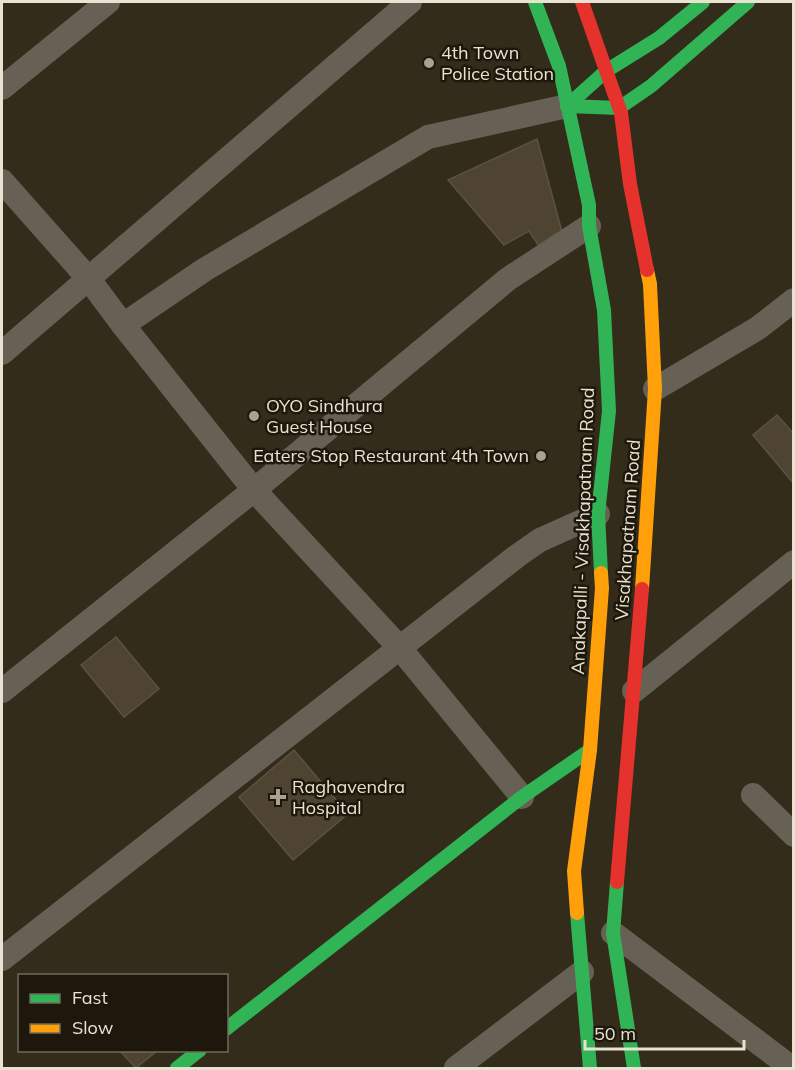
<svg xmlns="http://www.w3.org/2000/svg" width="795" height="1070" viewBox="0 0 795 1070" font-family="Mulish,sans-serif">
	<style>
		.building { fill: #4e4431; stroke: #595245; stroke-width: 1.5 }
		.lines { fill: none; stroke-linecap: round; stroke-linejoin: round }
		.street { stroke: #676155; stroke-width: 24 }
		.fast { stroke: #30b455; stroke-width: 14 }
		.slow { stroke: #ff9f0a; stroke-width: 14 }
		.jam { stroke: #e5322d; stroke-width: 14 }
		.poi-dot { fill: #aaa291; stroke: #1e180c; stroke-width: 2 }
		.labels { text-anchor: middle; stroke-width: 5; stroke-linejoin: round; paint-order: stroke }
		.poi-label { font-size: 18px; fill: #eae2d1; stroke: #1e180c; text-anchor: start }
		.street-label { font-size: 18px; fill: #eae2d1; stroke: #1e180c }
	</style>
	<rect width="100%" height="100%" fill="#332c1b"/>
	<g class="building">
		<polygon points="537,139 562,232 539,246 529,231 504,245 448,180"/>
		<polygon points="777,415 794,434 794,484 753,435"/>
		<polygon points="116,637 159,689 124,717 81,665"/>
		<polygon points="294,750 348,814 293,860 239,797"/>
		<polygon points="119,1050 158,1050 136,1068"/>
	</g>
	<g class="lines">
		<g class="street">
			<polyline points="2,88 108,2"/>
			<polyline points="2,181 88,278 123,325 254,490 399,647 522,797"/>
			<polyline points="123,325 204,270 428,137 567,106"/>
			<polyline points="2,353 410,2"/>
			<polyline points="655,389 758,328 794,300"/>
			<polyline points="2,691 254,490 508,279 589,226"/>
			<polyline points="634,691 794,562"/>
			<polyline points="753,795 794,835"/>
			<polyline points="613,933 792,1068"/>
			<polyline points="2,959 517,556 540,540 598,514"/>
			<polyline points="456,1068 582,972"/>
		</g>
		<g class="fast">
			<polyline points="535,2 559,66 589,205 589,226 604,310 609,411 598,514 601,573"/>
			<polyline points="567,106 619,108 651,86 748,2"/>
			<polyline points="567,106 606,71 659,38 703,2"/>
			<polyline points="617,882 613,933 634,1068"/>
			<polyline points="577,913 590,1068"/>
			<polyline points="226,1029 522,797 590,750"/>
			<polyline points="177,1068 200,1050"/>
		</g>
		<g class="slow">
			<polyline points="642,589 655,389 650,284 647,270"/>
			<polyline points="577,913 574,871 590,750 602,588 601,573"/>
		</g>
		<g class="jam">
			<polyline points="582,2 621,113 630,184 647,270"/>
			<polyline points="617,882 642,589"/>
		</g>
	</g>
	<g class="poi-dot">
		<circle cx="429" cy="63" r="6"/>
		<circle cx="254" cy="416" r="6"/>
		<circle cx="541" cy="456" r="6"/>
		<path d="M275 788h6v6h6v6h-6v6h-6v-6h-6v-6h6z"/>
	</g>
	<g class="labels">
		<g class="poi-label">
			<text x="441" y="59">4th Town<tspan x="441" dy="21">Police Station</tspan></text>
			<text x="266" y="412">OYO Sindhura<tspan x="266" dy="21">Guest House</tspan></text>
			<text x="529" y="462" text-anchor="end">Eaters Stop Restaurant 4th Town</text>
			<text x="292" y="793">Raghavendra<tspan x="292" dy="21">Hospital</tspan></text>
		</g>
		<g class="street-label">
			<text transform="translate(628 530) rotate(-86)" y="6">Visakhapatnam Road</text>
			<text transform="translate(583 531) rotate(-88)" y="6">Anakapalli - Visakhapatnam Road</text>
		</g>
	</g>
	<rect width="795" height="1070" fill="none" stroke="#eae2d1" stroke-width="6"/>
	<rect x="18" y="974" width="210" height="78" fill="#1e180c" stroke="#70695b" stroke-width="1.5"/>
	<rect x="30" y="994" width="30" height="9" fill="#30b455" stroke="#70695b" stroke-width="1.5"/>
	<text x="72" y="1004" font-size="18" fill="#eae2d1">Fast</text>
	<rect x="30" y="1024" width="30" height="9" fill="#ff9f0a" stroke="#70695b" stroke-width="1.5"/>
	<text x="72" y="1034" font-size="18" fill="#eae2d1">Slow</text>
	<path d="M585 1040v9h159v-9" fill="none" stroke="#eae2d1" stroke-width="3"/>
	<text x="594" y="1040" font-size="18" fill="#eae2d1" stroke="#1e180c" stroke-width="4.5" paint-order="stroke">50 m</text>
</svg>
